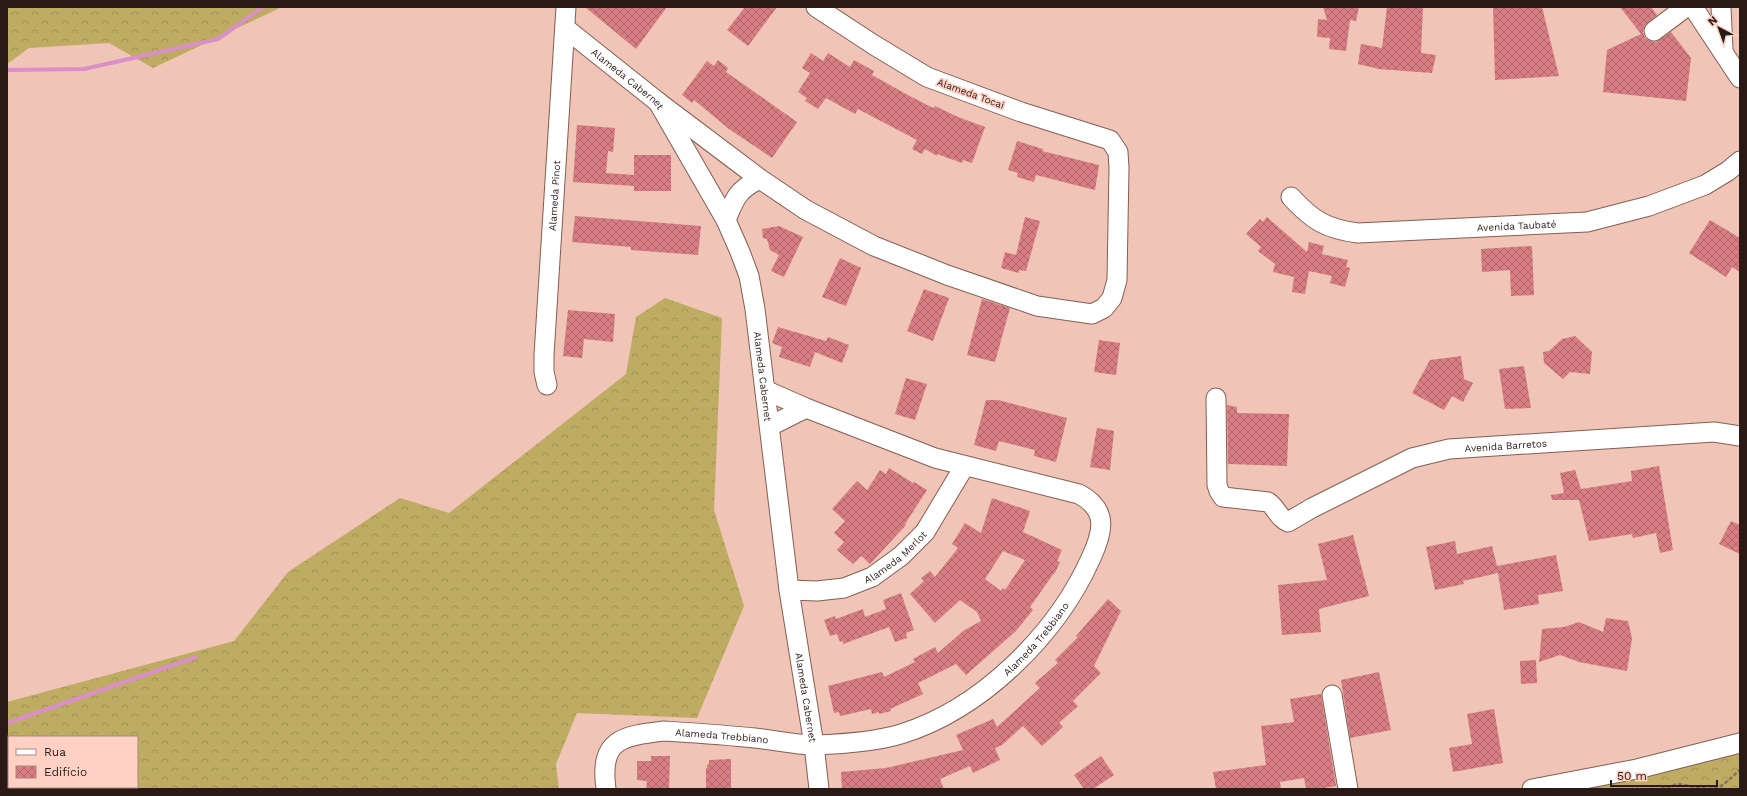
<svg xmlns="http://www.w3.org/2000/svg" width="1747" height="796" viewBox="0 0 1747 796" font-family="'Work Sans',sans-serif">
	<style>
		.forest { fill: url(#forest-crowns); fill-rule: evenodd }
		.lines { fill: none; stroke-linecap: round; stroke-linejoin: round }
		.stream { stroke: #d990c6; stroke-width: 4 }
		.building { fill: url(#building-cross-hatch); fill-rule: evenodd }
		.minor-casing { stroke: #845e52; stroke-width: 21 }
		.path { stroke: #8c6f66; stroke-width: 2.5; stroke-dasharray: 4 2; stroke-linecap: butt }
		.minor { stroke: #fff; stroke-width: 19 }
		.labels { text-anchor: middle; stroke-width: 3.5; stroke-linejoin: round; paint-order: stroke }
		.street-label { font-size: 10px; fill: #291a15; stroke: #fed1c4 }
	</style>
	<defs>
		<pattern id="forest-crowns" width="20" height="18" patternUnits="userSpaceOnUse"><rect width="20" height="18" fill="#bdac61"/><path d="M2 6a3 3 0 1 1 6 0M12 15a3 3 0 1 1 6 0" fill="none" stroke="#a29353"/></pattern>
		<pattern id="building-cross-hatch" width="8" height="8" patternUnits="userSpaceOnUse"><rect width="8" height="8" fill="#d87d83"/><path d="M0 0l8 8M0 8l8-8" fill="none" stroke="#af666a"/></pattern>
	</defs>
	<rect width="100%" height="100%" fill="#f0c4b7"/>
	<g class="forest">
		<polygon points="7,7 282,7 153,68 109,43 29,48 7,64"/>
		<path d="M665,298l57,20 -8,192 30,96 -47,112 -120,-5 -21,51 3,25h-552v-87l227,-61 54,-69 112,-74 49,15 177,-139 10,-57zM9,737h128v50h-128z"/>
		<polygon points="1740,751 1740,789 1580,789 1612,784"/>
	</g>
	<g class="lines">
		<g class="stream">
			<polyline points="7,70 84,69 218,39 263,7"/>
			<polyline points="7,723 196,657"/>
		</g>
	</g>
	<g class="building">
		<polygon points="585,7 667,7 636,49"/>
		<polygon points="745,7 777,7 748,46 727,30"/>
		<polygon points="1323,7 1359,7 1356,21 1350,20 1346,51 1329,49 1330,38 1317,37 1318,19 1327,20"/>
		<polygon points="1387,7 1423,7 1421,53 1436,55 1432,73 1379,69 1358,64 1361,44 1382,48"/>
		<polygon points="1493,7 1542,7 1559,76 1495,80"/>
		<polygon points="1620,7 1651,7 1657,15 1644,26 1643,32 1645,38 1650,41 1656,42 1671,32 1691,58 1686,101 1603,92 1607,50 1641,34"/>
		<polygon points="811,53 823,61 828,53 850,67 854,60 874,71 872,75 906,94 933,108 935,106 958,117 985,127 972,163 963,160 962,163 937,154 937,156 925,149 922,154 912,149 917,140 858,109 855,114 826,98 818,109 805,101 807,98 798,92 810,73 802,68"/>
		<polygon points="718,60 728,68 726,72 797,122 772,158 729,129 694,100 692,103 682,95 707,61 714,66"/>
		<polygon points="577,125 615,128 613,152 608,151 606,173 634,175 634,155 671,155 671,191 634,191 634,186 573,182"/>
		<polygon points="1017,141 1043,149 1042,151 1099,165 1095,190 1036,175 1034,182 1017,177 1018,173 1008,170"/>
		<polygon points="575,216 701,226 698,255 631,250 631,247 572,242"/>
		<polygon points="1025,217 1040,221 1026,271 1019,270 1019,273 1001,268 1005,252 1016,255"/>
		<polygon points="1267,217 1307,252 1309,242 1324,246 1322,254 1348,260 1346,267 1350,268 1345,287 1330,283 1332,276 1309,271 1305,294 1292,292 1294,277 1273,272 1275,264 1258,251 1261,247 1246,234 1260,219 1263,222"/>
		<polygon points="1710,220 1740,238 1740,272 1732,267 1726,277 1689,253"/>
		<polygon points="779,226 803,237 784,277 771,271 779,255 770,250 767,239 763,238 762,229"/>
		<polygon points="1532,246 1534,295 1511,296 1510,270 1482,272 1481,249"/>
		<polygon points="840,258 861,268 846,306 822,297"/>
		<polygon points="924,289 949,298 933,341 907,331"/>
		<polygon points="982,299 1010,308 995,362 967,355"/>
		<polygon points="568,310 615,314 613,342 584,339 582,358 563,356"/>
		<polygon points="778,327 826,341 828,337 849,345 842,363 815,352 810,367 779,357 782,347 772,343"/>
		<polygon points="1575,336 1592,352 1590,374 1570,372 1563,379 1544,363 1543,352 1549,351 1562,339"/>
		<polygon points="1099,340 1120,343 1116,375 1094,372"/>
		<polygon points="1461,356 1464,379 1473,383 1463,402 1452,396 1444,410 1412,393 1430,360"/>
		<polygon points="1524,366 1531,408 1505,409 1499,369"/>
		<polygon points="906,378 927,384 915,420 895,414"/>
		<polygon points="986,400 998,400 1067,418 1056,462 1034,456 1035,450 999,441 996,451 974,445"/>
		<polygon points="1227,405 1237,407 1237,413 1289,414 1287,466 1228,464"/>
		<polygon points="1097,428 1114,431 1110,470 1090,467"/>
		<polygon points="1659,466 1673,550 1660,553 1656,533 1633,538 1632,534 1589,541 1579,500 1552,500 1551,495 1564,493 1560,473 1575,470 1581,489 1632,481 1631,471"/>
		<polygon points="889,468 913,483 914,482 927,490 905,524 906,525 870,564 861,556 853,564 837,550 844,542 834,533 845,521 832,509 857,481 867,490 880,470 886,474"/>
		<path d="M992,498l38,13 -7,21 39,18 -5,11 3,1 -5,11h-1l-24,34 3,3 -17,21 -50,44 -10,-11 -38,19 5,11 -33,15 1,2 -12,3v-2l-7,2 -1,-5 -31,7 -1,-4 -5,1 -6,-27 54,-14 2,5 31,-15 -2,-3 22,-12 3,6 25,-22 18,-10 -4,-9 -17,-12 -25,23 -25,-29 14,-13 -3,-3 9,-7 5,6 23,-29 -6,-4 13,-21 16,10zM1003,551l22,9 -20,30 -2,-2 -2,3 -16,-12z"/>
		<polygon points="1731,521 1740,525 1740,554 1719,544"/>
		<polygon points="1353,535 1369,596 1319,609 1321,632 1282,635 1278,585 1327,580 1318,544"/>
		<polygon points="1455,541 1457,554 1492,546 1497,566 1556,555 1563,591 1538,595 1539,604 1504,610 1498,573 1463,581 1464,584 1435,590 1426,547"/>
		<polygon points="901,593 914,630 906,633 907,638 895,642 889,627 843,644 843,641 840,642 837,634 830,636 824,620 835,616 836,619 863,609 865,617 886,609 883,600"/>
		<polygon points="1108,599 1121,611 1094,666 1101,673 1073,701 1078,706 1059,723 1063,727 1042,746 1023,726 1002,745 995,748 1000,760 973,773 970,766 940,779 944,789 842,789 841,772 886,768 963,750 956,735 993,719 997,727 1040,688 1035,683 1058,663 1055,660 1078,637 1076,636"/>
		<polygon points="1606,618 1628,621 1632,638 1627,671 1579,662 1560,655 1539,662 1542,629 1564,627 1579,622 1603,632"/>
		<polygon points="1536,660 1537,683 1521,684 1520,661"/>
		<polygon points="1379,672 1391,730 1350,738 1341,680"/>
		<polygon points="1321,694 1336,786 1318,789 1306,789 1304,778 1280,782 1281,789 1216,789 1213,772 1266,765 1261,726 1294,722 1290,699"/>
		<polygon points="1494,709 1503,763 1453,772 1449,748 1472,744 1467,714"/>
		<polygon points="651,756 670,756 669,789 646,789 647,781 637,780 637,761 651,761"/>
		<polygon points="1101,756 1114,775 1093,789 1084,789 1074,775"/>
		<polygon points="731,759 731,789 706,789 706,768 707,768 707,765 709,764 709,760"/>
	</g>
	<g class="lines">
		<g class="minor-casing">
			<g id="minor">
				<polyline points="1693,7 1740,78"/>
				<polyline points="1721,7 1723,49"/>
				<path id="s1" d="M565,28l93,74 68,118 14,32 9,24 6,33 34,281 25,155 5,44"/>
				<polyline points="1654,31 1686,7"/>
				<polyline points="658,102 760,179 806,210 874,246 947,275 1037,306 1092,314 1104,308 1112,298 1117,280 1119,168 1118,152 1110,140 1021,112 927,77 874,45 816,7"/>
				<path id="s2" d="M1291,197c21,23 35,32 67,36l229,-11 62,-16 56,-21 23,-14 12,-10"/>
				<path d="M726,220c9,-22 11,-30 34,-41"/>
				<path id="s3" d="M547,385l-3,-13v-17l22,-348"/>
				<path id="s4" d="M1216,398l1,87 2,6 4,6 45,5c8,5 11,17 20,20l24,-14 100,-50 37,-9 265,-17 26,4"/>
				<polyline points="770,426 806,408"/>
				<path id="s5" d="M789,590l28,1 27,-3 28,-11 29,-21 24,-24 39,-65"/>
				<polyline points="1332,695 1348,789"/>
				<path id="s6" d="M606,789c-7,-50 16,-53 58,-58 30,2 61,4 91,7 19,2 40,7 60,7 27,-1 60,-3 86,-11 81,-25 156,-100 190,-176 12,-26 18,-48 -12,-64l-144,-36 -129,-50 -41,-18"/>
				<polyline points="1532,789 1637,769 1740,743"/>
			</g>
		</g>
		<polyline class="path" points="1661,789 1678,784 1709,789 1716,788 1723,785 1740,770"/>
		<use href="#minor" class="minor"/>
	</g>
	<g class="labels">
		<g class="street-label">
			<text dy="4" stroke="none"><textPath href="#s1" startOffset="81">Alameda Cabernet</textPath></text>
			<text transform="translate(971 93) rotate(20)" y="4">Alameda Tocai</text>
			<text dy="4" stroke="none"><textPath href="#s3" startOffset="190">Alameda Pinot</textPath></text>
			<text dy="4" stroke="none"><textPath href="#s2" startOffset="237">Avenida Taubaté</textPath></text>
			<text dy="4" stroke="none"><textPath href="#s1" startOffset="417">Alameda Cabernet</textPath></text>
			<text dy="4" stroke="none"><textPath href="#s4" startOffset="409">Avenida Barretos</textPath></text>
			<text dy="4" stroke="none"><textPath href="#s5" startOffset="116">Alameda Merlot</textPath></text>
			<text dy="4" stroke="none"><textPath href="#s6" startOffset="505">Alameda Trebbiano</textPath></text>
			<text dy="4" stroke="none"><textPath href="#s1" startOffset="741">Alameda Cabernet</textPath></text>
			<text dy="4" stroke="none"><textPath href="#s6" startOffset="157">Alameda Trebbiano</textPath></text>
		</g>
	</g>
	<rect width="1747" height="796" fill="none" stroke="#291a15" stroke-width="16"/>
	<rect x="8" y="736" width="130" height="52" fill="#fed1c4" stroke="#a9887e"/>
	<rect x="16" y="749" width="20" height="6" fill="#ffffff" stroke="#a9887e"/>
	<text x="44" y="756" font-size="12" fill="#291a15">Rua</text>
	<rect x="16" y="766" width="20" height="12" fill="url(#building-cross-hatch)" stroke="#a9887e"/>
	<text x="44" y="776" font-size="12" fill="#291a15">Edifício</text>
	<g transform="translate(1719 28) rotate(319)" stroke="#fed1c4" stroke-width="3" paint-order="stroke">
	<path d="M0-3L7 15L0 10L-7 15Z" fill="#291a15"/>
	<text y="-6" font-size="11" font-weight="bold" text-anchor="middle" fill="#291a15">N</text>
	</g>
	<path d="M1611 780v6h106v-6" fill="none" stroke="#291a15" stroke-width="2"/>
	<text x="1617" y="780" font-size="12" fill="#291a15" stroke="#fed1c4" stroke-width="3" paint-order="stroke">50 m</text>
</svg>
